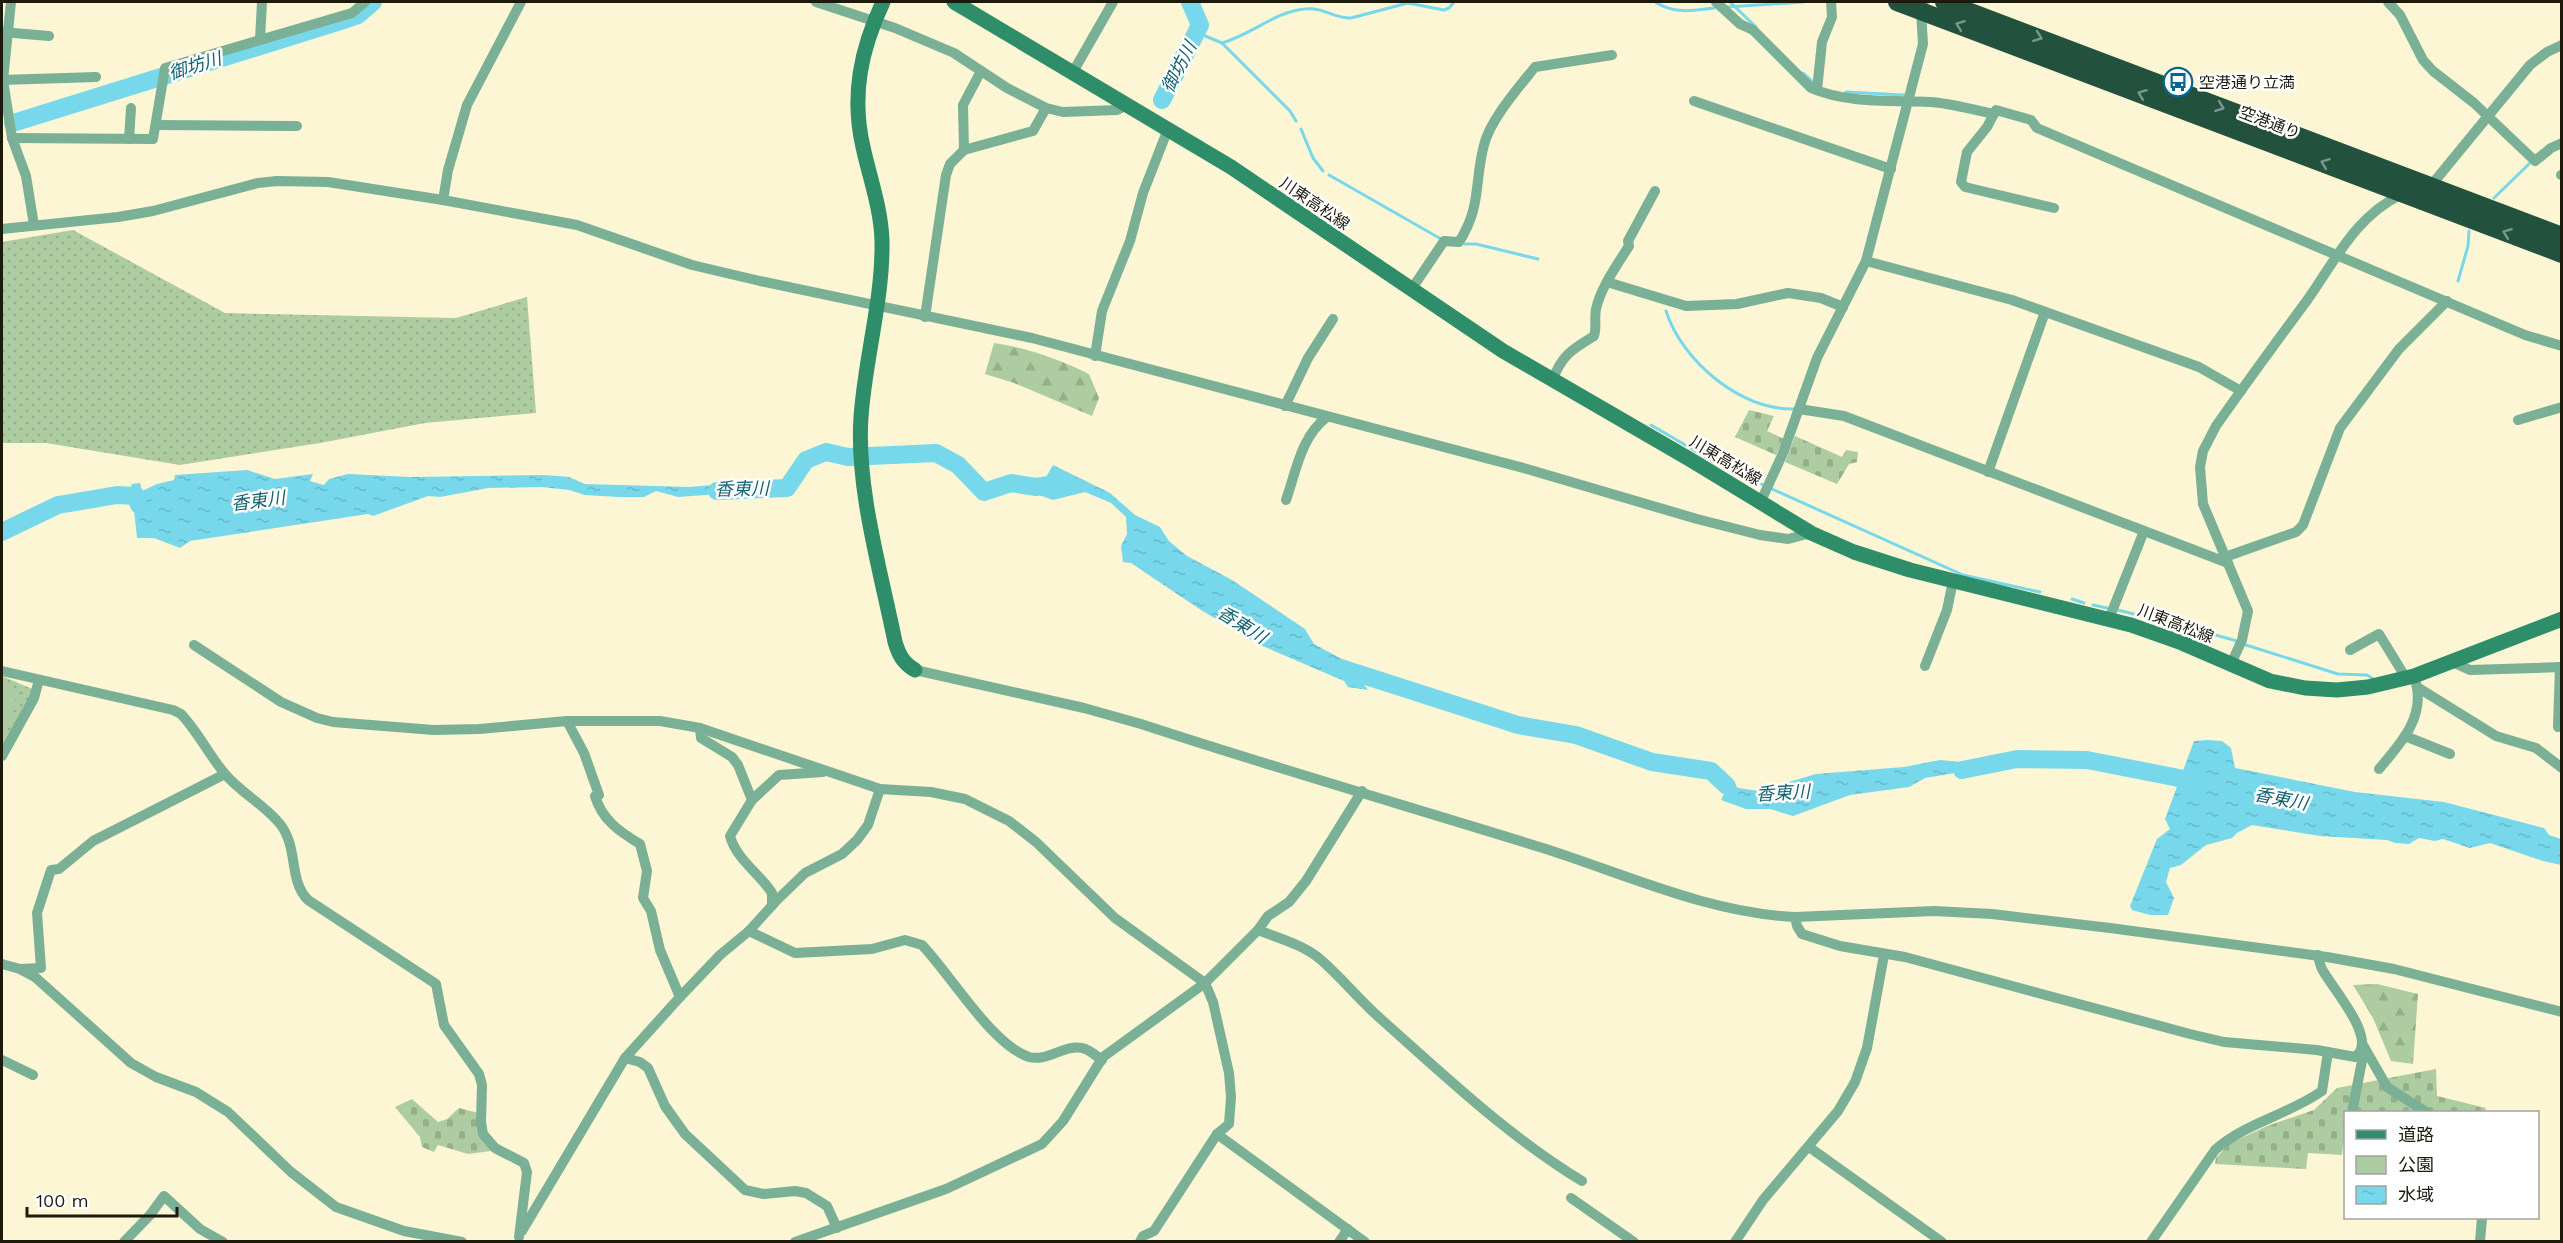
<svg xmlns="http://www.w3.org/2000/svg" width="2563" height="1243" viewBox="0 0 2563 1243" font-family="'Work Sans','Noto Sans JP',sans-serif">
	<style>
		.green { fill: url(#green-dots) }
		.forest { fill: url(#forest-firs) }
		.cemetery { fill: url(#cemetery-stones) }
		.pitch { fill: #adcca2 }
		.water { fill: url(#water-ripples) }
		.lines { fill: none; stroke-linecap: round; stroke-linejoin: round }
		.stream { stroke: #77d8ec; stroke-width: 3 }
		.river { stroke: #77d8ec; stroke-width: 18 }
		.street { stroke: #79b096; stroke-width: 10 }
		.secondary { stroke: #2e8e69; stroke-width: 15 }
		.highway { stroke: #22513e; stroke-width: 18 }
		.oneway { stroke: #7a978b }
		.labels { text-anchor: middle; stroke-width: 5; stroke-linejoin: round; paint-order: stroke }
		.poi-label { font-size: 16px; fill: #1c1a0d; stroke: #fff; text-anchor: start }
		.street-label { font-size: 16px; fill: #1c1a0d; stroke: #fff }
		.water-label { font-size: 18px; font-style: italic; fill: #126371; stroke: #fff }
	</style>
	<defs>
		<pattern id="green-dots" width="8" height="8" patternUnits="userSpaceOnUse" patternTransform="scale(1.5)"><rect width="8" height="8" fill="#adcca2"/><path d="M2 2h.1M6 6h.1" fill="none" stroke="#94af8a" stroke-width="1.8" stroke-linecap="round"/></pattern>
		<pattern id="forest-firs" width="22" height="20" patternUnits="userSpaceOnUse" patternTransform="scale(1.5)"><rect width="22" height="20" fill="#adcca2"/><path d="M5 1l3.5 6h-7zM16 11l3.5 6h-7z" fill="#94af8a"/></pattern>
		<pattern id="cemetery-stones" width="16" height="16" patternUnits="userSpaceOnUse" patternTransform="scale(1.5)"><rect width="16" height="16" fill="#adcca2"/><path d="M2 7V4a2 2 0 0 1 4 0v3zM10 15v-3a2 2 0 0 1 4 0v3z" fill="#94af8a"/></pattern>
		<pattern id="water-ripples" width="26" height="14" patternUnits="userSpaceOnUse" patternTransform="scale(1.5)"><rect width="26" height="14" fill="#77d8ec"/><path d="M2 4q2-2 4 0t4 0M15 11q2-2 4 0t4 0" fill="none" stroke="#66b9c9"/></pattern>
	</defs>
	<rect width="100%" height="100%" fill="#fdf6d4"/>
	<g class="green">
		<polygon points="73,230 225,313 456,318 527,297 536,413 425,423 320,443 180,465 46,443 2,443 2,242"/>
		<polygon points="2,676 37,691 2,752"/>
	</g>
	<g class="forest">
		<path d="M994,343c33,5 65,16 95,31l10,24 -7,18 -78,-33 -29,-9z"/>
		<polygon points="2377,984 2418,994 2413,1064 2391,1061 2373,1018 2353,985"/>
	</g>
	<g class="cemetery">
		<polygon points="1749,410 1774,416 1767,431 1784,439 1776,455 1735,437"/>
		<polygon points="1795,436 1842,457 1846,450 1858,452 1857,462 1849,464 1837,484 1785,462"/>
		<polygon points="2436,1069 2437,1096 2486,1108 2485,1112 2346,1112 2345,1144 2343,1144 2342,1155 2308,1153 2306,1169 2215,1164 2216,1158 2229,1144 2267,1126 2314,1110 2337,1088"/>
		<polygon points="412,1099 438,1122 447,1119 459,1108 478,1113 491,1151 468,1154 438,1145 434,1152 422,1147 420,1137 395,1107"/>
	</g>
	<polygon class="pitch" points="2,685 18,689 5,739 2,738"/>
	<g class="water">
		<polygon points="1053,465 1110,493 1135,515 1160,527 1169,541 1187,556 1232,580 1305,629 1314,644 1360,669 1366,680 1363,683 1368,690 1348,687 1344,681 1258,644 1201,610 1131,563 1123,562 1121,546 1127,534 1126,517 1111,503 1085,492 1053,500 1036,494"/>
		<polygon points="247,470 275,479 313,474 310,481 324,485 329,479 348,474 410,477 545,475 569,477 585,484 689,487 724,484 739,486 744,497 719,494 678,497 656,491 644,497 619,497 585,495 569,490 542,487 488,488 440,497 428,496 373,516 368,514 190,541 180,548 154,538 137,538 133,501 122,495 130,490 132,484 140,483 142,491 157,484 174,480 175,475"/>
		<polygon points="2207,740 2222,741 2231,748 2235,768 2355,792 2444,802 2544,828 2549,835 2561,839 2561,865 2543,861 2490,843 2470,848 2443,839 2435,841 2419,838 2409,844 2395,843 2387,840 2320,836 2252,825 2237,833 2232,838 2206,845 2181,865 2170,868 2166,882 2174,898 2168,915 2150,915 2132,910 2130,906 2157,839 2170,829 2165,819 2194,741"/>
		<polygon points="1940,760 1990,765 1973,770 1925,778 1909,787 1850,795 1793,816 1770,809 1746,809 1721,800 1725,792 1724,785 1710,774 1712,766 1724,771 1738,788 1759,791 1816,774 1904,767"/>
	</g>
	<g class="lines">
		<g class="stream">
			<path d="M1655,2c19,12 37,9 59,6"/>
			<polyline points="1730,2 1756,27"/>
			<polyline points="1727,7 1803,2"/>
			<path d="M1197,30l6,5 19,8c29,-8 54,-32 83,-34 19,-2 30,10 46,9l57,-15 36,7 5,-2 5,-6"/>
			<polyline points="1222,43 1290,111 1296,121"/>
			<polyline points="1803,73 1814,83"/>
			<polyline points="1846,92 1904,95"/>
			<polyline points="1301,129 1313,158 1323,171"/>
			<polyline points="1329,175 1441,239"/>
			<polyline points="2494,198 2530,163"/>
			<polyline points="1465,244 1476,244 1538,259"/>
			<polyline points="2458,281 2468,246 2469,231"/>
			<path d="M1666,311c16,50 75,100 129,98"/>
			<polyline points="1651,425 1711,460 1772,489 1963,575 2040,592"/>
			<polyline points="2072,599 2084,603"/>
			<polyline points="2093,605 2107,608"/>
			<polyline points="2118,610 2157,620"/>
			<polyline points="2166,621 2237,641"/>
			<polyline points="2246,645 2338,674 2367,675 2375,680"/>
		</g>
		<g class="river">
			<polyline points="1162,100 1200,25 1190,2"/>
			<polyline points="13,123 344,20 358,15 373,2"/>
			<polyline points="717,491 787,488 806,460 826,452 848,457 936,453 958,465 984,492 1011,483 1036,487 1067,482"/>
			<polyline points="2,532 58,505 117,495 136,496 139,505"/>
			<polyline points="1341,668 1518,725 1576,735 1652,762 1711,771 1727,786"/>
			<polyline points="1962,770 2017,759 2087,760 2204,783"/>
		</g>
		<g class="street">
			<polyline points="11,2 3,80 12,138 26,176 34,225"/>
			<polyline points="816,2 895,28 954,53 1007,88 1046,108 1063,112 1117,110 1127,105"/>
			<path d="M1716,2l24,22 13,6 58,58c37,16 80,12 119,14 21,1 43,8 64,12"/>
			<polyline points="2388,2 2400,15 2423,60 2433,71 2474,103 2535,161 2551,148 2562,143"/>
			<polyline points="2,32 49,36"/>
			<polyline points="260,40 262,2"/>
			<polyline points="1073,72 1113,2"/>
			<polyline points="2,80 96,77"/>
			<polyline points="1817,90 1822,42 1832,17 1831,2"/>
			<polyline points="1694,101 1891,169"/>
			<polyline points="156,125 297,126"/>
			<polyline points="12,138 153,139 165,68 352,13 365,2"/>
			<polyline points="129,139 131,108"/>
			<polyline points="964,150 963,105 981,71"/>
			<polyline points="2561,175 2562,175"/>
			<polyline points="2429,188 2530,65 2547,52 2562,45"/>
			<polyline points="443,200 448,170 467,105 521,2"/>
			<polyline points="2054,208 1965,187 1961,182 1967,152 1987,127 1996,110 2031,120 2037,128 2525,335 2562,346"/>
			<polyline points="2,229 118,217 153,211 258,183 277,181 328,182 443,200 577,225 692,265 760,281 1032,338 1527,469 1697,519 1760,535 1788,539 1811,533"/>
			<polyline points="1866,261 2012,300 2199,367 2241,391"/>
			<polyline points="1607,282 1686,306 1737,304 1788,293 1821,298 1843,307"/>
			<path d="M1411,290l33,-49 15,1c23,-36 15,-60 25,-97 6,-25 35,-58 51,-78l77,-12"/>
			<polyline points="925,317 946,175 950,164 964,150 1033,131 1046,108"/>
			<polyline points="1095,356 1102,311 1130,241 1143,193 1168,129"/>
			<path d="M1552,381c10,-26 19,-31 42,-45 3,-9 0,-18 2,-27 5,-22 21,-44 33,-63l-1,-5 27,-50"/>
			<polyline points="1285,406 1308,358 1333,319"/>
			<polyline points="1799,409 1844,416 2228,563"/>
			<polyline points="2518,420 2562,407"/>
			<polyline points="1988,472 2045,312"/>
			<path d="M1286,500c10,-28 15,-64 41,-83"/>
			<polyline points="1761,501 1783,453 1817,358 1866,261 1923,44 1921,11 1924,2"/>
			<polyline points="2225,557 2296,532 2303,525 2340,428 2399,349 2447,301"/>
			<polyline points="2109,619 2144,531"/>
			<polyline points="194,645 281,702 317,718 333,722 434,730 479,729 567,721 660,721 700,728 880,789 931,792 965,799 1009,821 1036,842 1115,918 1205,983 1213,1002 1229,1073 1231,1097 1229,1124 1217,1134 1154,1231 1143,1236 1140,1242"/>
			<polyline points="2350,650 2379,634 2406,678"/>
			<polyline points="2452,662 2470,670 2562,667"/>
			<path d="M2231,664l11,-24 6,-29 -45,-107 -3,-37 3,-16 13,-25c30,-43 61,-85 92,-127 28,-40 48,-83 94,-105"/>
			<polyline points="1925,666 1947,610 1953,581"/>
			<path d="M915,670l169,38 57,16c134,44 270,83 405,125 81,26 163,64 249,68l2,9 5,8 38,12 65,11 285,77 34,8 93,8 38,7c25,-17 -24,-70 -33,-88 -2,-4 -3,-9 -4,-14"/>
			<path d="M2,671l171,39 8,4c17,18 28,41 44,60 16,19 40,31 55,50 19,24 8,56 28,76l128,84 8,41 35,49 3,11 -1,37 2,12 12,14 29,15 3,9 -8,65"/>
			<polyline points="2417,687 2496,736 2536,748 2562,768"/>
			<path d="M567,721l17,32 15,42 -4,1c7,24 25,36 45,48l7,27 -4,27 8,13 9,39 20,47"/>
			<polyline points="2558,727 2560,667"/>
			<path d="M700,728l1,10 31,19 6,8 14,35 -22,36c6,23 30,38 42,57v12"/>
			<polyline points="2405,736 2450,754"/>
			<polyline points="2,756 34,698 39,680"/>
			<path d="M2379,769c21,-25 46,-51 37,-86"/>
			<polyline points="752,800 779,775 823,772"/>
			<polyline points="1795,917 1934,911 1992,914 2110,928 2327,957 2394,969 2562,1012"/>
			<path d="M1258,930c20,8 46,15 62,29 22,19 40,42 62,61 64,57 126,116 200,161"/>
			<path d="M749,931l46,22 77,-4 33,-9 17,5c28,29 70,100 107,112 18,5 36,-13 53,-9 7,1 14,8 20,12"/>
			<polyline points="2,964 20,969 35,977 131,1063 156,1077 196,1092 228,1112 291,1172 336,1207 404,1231 462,1242"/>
			<polyline points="20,969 41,968 37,913 51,870 59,869 93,841 225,774"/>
			<polyline points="2363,1045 2387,1087 2426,1112"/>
			<polyline points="625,1058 640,1062 648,1068 665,1106 685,1134 745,1190 764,1194 795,1191 806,1193 827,1206 837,1228"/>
			<polyline points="2,1060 33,1075"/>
			<polyline points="2352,1112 2362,1061 2360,1053"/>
			<polyline points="1217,1134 1365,1242"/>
			<polyline points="1809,1147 1942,1242"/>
			<polyline points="1571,1198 1634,1242"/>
			<polyline points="522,1231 625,1058 680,997 720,955 749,931 777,900 805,873 842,854 857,840 868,825 880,789"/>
			<polyline points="124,1242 150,1215 164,1196 200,1229 223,1242"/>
			<polyline points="795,1242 946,1189 1042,1144 1063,1121 1103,1057 1205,983 1258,930 1268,916 1289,902 1306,881 1362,791"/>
			<polyline points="1339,1242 1348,1229"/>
			<polyline points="1735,1242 1763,1200 1838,1111 1855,1082 1867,1048 1884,955"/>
			<path d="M2151,1242l64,-92c32,-28 73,-35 107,-59l6,-39"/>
			<polyline points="2480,1242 2482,1218"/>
		</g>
		<g class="secondary">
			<path d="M883,2c-22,47 -32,93 -20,145 7,32 18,61 19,94 1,59 -17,117 -21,176 -5,71 20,155 34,225 4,13 8,21 20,28"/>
			<polyline points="954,2 1231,167 1503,351 1691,460 1811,533 1854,552 1910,570 2131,625 2182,643 2270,681 2305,688 2337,690 2368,687 2414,676 2562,619"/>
		</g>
		<g class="highway">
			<polyline points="1897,2 2562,254"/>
			<polyline points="1944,2 2562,236"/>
		</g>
	</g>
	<defs><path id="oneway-chevron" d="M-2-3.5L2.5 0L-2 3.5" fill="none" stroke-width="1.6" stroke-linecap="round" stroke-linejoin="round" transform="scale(1.5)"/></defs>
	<g class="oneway">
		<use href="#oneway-chevron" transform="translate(1960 25) rotate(-159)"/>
		<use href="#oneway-chevron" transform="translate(2038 37) rotate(21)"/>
		<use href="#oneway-chevron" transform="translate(2142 94) rotate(-159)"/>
		<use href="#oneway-chevron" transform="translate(2220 107) rotate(21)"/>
		<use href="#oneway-chevron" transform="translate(2325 163) rotate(-159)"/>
		<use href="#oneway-chevron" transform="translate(2507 233) rotate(-159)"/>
	</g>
	<defs>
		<g id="bus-ring" transform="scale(1.5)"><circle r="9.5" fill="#fff" stroke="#036795" stroke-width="1.5"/><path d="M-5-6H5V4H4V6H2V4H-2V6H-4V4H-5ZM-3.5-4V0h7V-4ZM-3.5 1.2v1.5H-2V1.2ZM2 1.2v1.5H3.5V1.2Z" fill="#036795"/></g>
	</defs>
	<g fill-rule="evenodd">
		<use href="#bus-ring" x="2178" y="82"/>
	</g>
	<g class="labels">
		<g class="poi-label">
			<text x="2199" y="88">空港通り立満</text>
		</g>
		<g class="street-label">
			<text transform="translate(2270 122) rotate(21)" y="6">空港通り</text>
			<text transform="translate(1315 203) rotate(34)" y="6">川東高松線</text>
			<text transform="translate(1726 460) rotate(31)" y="6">川東高松線</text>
			<text transform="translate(2176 623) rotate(21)" y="6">川東高松線</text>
		</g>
		<g class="water-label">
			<text transform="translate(195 66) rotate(-17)" y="6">御坊川</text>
			<text transform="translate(1179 67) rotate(-63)" y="6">御坊川</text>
			<text transform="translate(742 489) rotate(-1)" y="6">香東川</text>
			<text transform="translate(258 501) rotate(-7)" y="6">香東川</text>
			<text transform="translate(1242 625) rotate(32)" y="6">香東川</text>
			<text transform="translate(1783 793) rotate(-3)" y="6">香東川</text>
			<text transform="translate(2281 799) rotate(11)" y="6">香東川</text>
		</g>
	</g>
	<rect width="2563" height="1243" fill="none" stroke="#1c1a0d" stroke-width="6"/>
	<rect x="2344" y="1111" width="195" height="108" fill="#ffffff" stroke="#a4a39e" stroke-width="1.5"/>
	<rect x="2356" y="1130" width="30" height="9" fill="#2e8e69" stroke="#a4a39e" stroke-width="1.5"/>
	<text x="2398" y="1141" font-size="18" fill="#1c1a0d">道路</text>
	<rect x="2356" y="1156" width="30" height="18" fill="#adcca2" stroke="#a4a39e" stroke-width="1.5"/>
	<text x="2398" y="1171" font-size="18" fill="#1c1a0d">公園</text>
	<rect x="2356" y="1186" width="30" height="18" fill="url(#water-ripples)" stroke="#a4a39e" stroke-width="1.5"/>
	<text x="2398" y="1201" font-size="18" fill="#1c1a0d">水域</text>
	<path d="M27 1207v9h150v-9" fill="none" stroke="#1c1a0d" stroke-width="3"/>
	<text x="36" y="1207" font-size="18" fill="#1c1a0d" stroke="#ffffff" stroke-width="4.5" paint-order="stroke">100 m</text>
</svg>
